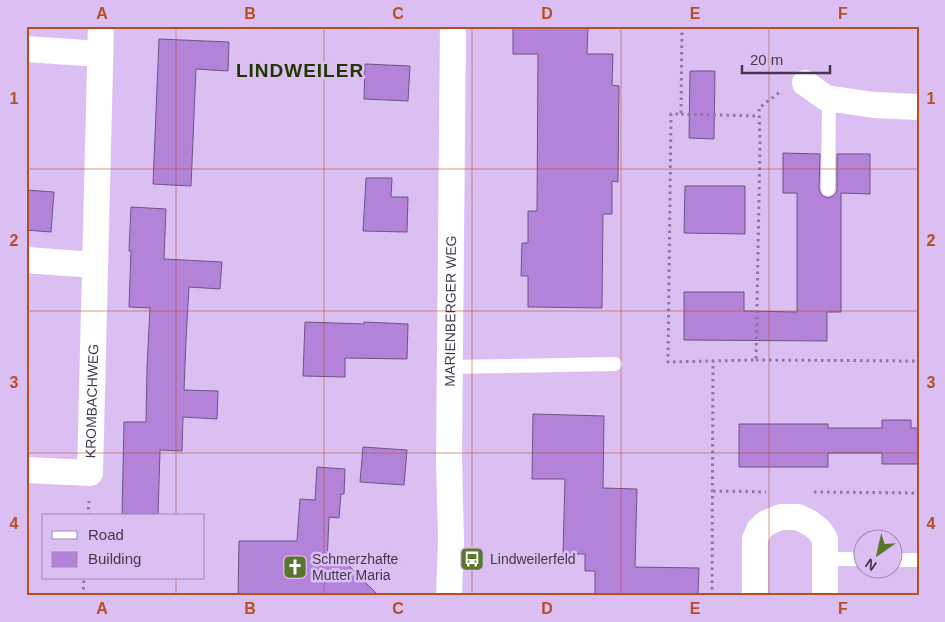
<svg xmlns="http://www.w3.org/2000/svg" width="945" height="622" viewBox="0 0 945 622" font-family="Arial,sans-serif">
	<style>
		.building { fill: #b383da; stroke: #6d5482 }
		.lines { fill: none; stroke-linecap: round; stroke-linejoin: round }
		.path { stroke: #8b789b; stroke-width: 3; stroke-dasharray: 2.5 4; stroke-linecap: butt }
		.lane { stroke: #fff; stroke-width: 14 }
		.street { stroke: #fff; stroke-width: 26 }
		.grid { fill: none; stroke: #b64f20; stroke-width: 1; stroke-opacity: 0.55 }
		.labels { text-anchor: middle; stroke-width: 5; stroke-linejoin: round; paint-order: stroke }
		.street-label { font-size: 14px; fill: #43384d; stroke: #dbbff3 }
		.poi-label { font-size: 14px; fill: #43384d; stroke: #dbbff3; text-anchor: start }
		.district-label { font-size: 19px; font-weight: bold; letter-spacing: 1px; fill: #223601; stroke: #dbbff3 }
		.neatline { fill: none; stroke: #b64f20; stroke-width: 2 }
		.grid-label { font-size: 16px; text-anchor: middle; font-weight: bold; fill: #b64f20 }
	</style>
	<rect width="100%" height="100%" fill="#dbbff3"/>
	<g class="building">
		<polygon points="513,26 588,26 587,54 613,54 612,85 619,86 618,182 612,181 612,214 603,214 602,308 528,307 528,276 521,276 522,243 528,243 528,211 537,211 538,54 513,54"/>
		<polygon points="159,39 229,42 228,71 196,69 191,186 153,184"/>
		<polygon points="365,64 410,66 408,101 364,99"/>
		<polygon points="690,71 715,71 714,139 689,138"/>
		<polygon points="783,153 820,154 819,189 821,194 823,196 828,198 833,196 836,193 837,190 837,154 870,154 870,194 841,193 841,312 827,312 827,341 684,340 684,292 744,292 744,311 797,312 797,193 783,193"/>
		<polygon points="366,178 392,178 391,197 408,197 407,232 363,231"/>
		<polygon points="685,186 745,186 745,234 684,233"/>
		<polygon points="26,190 54,192 51,232 26,230"/>
		<polygon points="131,207 166,209 164,259 222,262 220,289 189,287 186,340 184,390 218,391 217,419 183,417 182,451 160,450 158,516 122,516 124,422 146,422 147,367 150,308 129,307 131,251 129,251"/>
		<polygon points="305,322 364,324 364,322 408,324 407,359 345,358 345,377 303,376"/>
		<polygon points="533,414 604,416 603,488 637,489 635,567 699,568 698,596 595,596 595,571 585,571 585,554 563,554 565,479 532,479"/>
		<polygon points="882,420 911,420 911,428 919,428 919,464 882,464 882,453 828,453 828,467 739,467 739,424 828,424 828,428 882,428"/>
		<polygon points="363,447 407,450 404,485 360,482"/>
		<polygon points="317,467 345,469 344,494 341,494 339,518 329,517 327,564 349,565 352,569 379,596 238,596 239,541 297,541 300,499 315,500"/>
	</g>
	<g class="lines">
		<g class="path">
			<polyline points="682,26 681,114 671,114 668,362 713,361"/>
			<polyline points="681,114 759,116"/>
			<polyline points="756,360 919,361"/>
			<polyline points="713,491 766,492"/>
			<polyline points="814,492 919,493"/>
			<polyline points="88,516 89,501"/>
			<polyline points="83,596 84,578"/>
			<polyline points="712,596 713,361 756,360 760,144 759,108 780,92"/>
		</g>
		<g class="lane">
			<polyline points="828,189 829,99"/>
			<polyline points="450,367 615,364"/>
			<polyline points="825,559 862,559"/>
			<polyline points="892,560 919,560"/>
		</g>
		<g class="street">
			<polyline points="26,49 100,54"/>
			<polyline points="805,83 826,98 874,105 919,107"/>
			<polyline points="26,260 95,265"/>
			<path id="s1" d="M26,470l64,3 11,-447"/>
			<path id="s2" d="M449,596l2,-55 -2,-83 4,-432"/>
			<polyline points="755,596 755,539 759,530 766,523 781,517 798,517 810,523 819,530 825,539 825,596"/>
		</g>
	</g>
	<path class="grid" d="M176,26v490M324,26v570M472,26v570M621,26v570M769,26v570M26,169h893M26,311h893M26,453h893M176,578v18"/>
	<defs>
		<g id="bus-square" transform="scale(1.25)"><rect x="-9" y="-9" width="18" height="18" rx="4" fill="#58772d" stroke="#dbbff3"/><path d="M-5-6H5V4H4V6H2V4H-2V6H-4V4H-5ZM-3.5-4V0h7V-4ZM-3.5 1.2v1.5H-2V1.2ZM2 1.2v1.5H3.5V1.2Z" fill="#fff"/></g>
		<g id="church-square" transform="scale(1.25)"><rect x="-9" y="-9" width="18" height="18" rx="4" fill="#58772d" stroke="#dbbff3"/><path d="M-1.2-6h2.4v3.5h3.3v2.4h-3.3V6h-2.4V-.1h-3.3v-2.4h3.3Z" fill="#fff"/></g>
	</defs>
	<g fill-rule="evenodd">
		<use href="#bus-square" x="472" y="559"/>
		<use href="#church-square" x="295" y="567"/>
	</g>
	<g class="labels">
		<g class="street-label">
			<text dy="5" stroke="none"><textPath href="#s2" startOffset="285">MARIENBERGER WEG</textPath></text>
			<text dy="5" stroke="none"><textPath href="#s1" startOffset="136">KROMBACHWEG</textPath></text>
		</g>
		<g class="poi-label">
			<text x="312" y="564">Schmerzhafte<tspan x="312" dy="16">Mutter Maria</tspan></text>
			<text x="490" y="564">Lindweilerfeld</text>
		</g>
		<g class="district-label">
			<text x="300" y="77">LINDWEILER</text>
		</g>
	</g>
	<rect width="945" height="622" fill="none" stroke="#dbbff3" stroke-width="55"/>
	<rect x="42" y="514" width="162" height="65" fill="#dbbff3" stroke="#9e89b1"/>
	<rect x="52" y="531" width="25" height="8" fill="#ffffff" stroke="#9e89b1"/>
	<text x="88" y="540" font-size="15" fill="#43384d">Road</text>
	<rect x="52" y="552" width="25" height="15" fill="#b383da" stroke="#9e89b1"/>
	<text x="88" y="564" font-size="15" fill="#43384d">Building</text>
	<g transform="translate(878 554) rotate(214)"><circle r="24" fill="#dbbff3" stroke="#9e89b1"/>
	<path d="M0-4L9 19L0 12L-9 19Z" fill="#58772d"/>
	<text y="-8" font-size="14" font-weight="bold" text-anchor="middle" fill="#43384d">N</text>
	</g>
	<path d="M742 65v8h88v-8" fill="none" stroke="#43384d" stroke-width="2.5"/>
	<text x="750" y="65" font-size="15" fill="#43384d" stroke="#dbbff3" stroke-width="4" paint-order="stroke">20 m</text>
	<rect x="28" y="28" width="890" height="566" class="neatline"/>
	<g class="grid-label">
		<text x="102" y="19">A</text>
		<text x="250" y="19">B</text>
		<text x="398" y="19">C</text>
		<text x="547" y="19">D</text>
		<text x="695" y="19">E</text>
		<text x="843" y="19">F</text>
		<text x="14" y="104">1</text>
		<text x="931" y="104">1</text>
		<text x="14" y="246">2</text>
		<text x="931" y="246">2</text>
		<text x="14" y="388">3</text>
		<text x="931" y="388">3</text>
		<text x="14" y="529">4</text>
		<text x="931" y="529">4</text>
		<text x="102" y="614">A</text>
		<text x="250" y="614">B</text>
		<text x="398" y="614">C</text>
		<text x="547" y="614">D</text>
		<text x="695" y="614">E</text>
		<text x="843" y="614">F</text>
	</g>
</svg>
